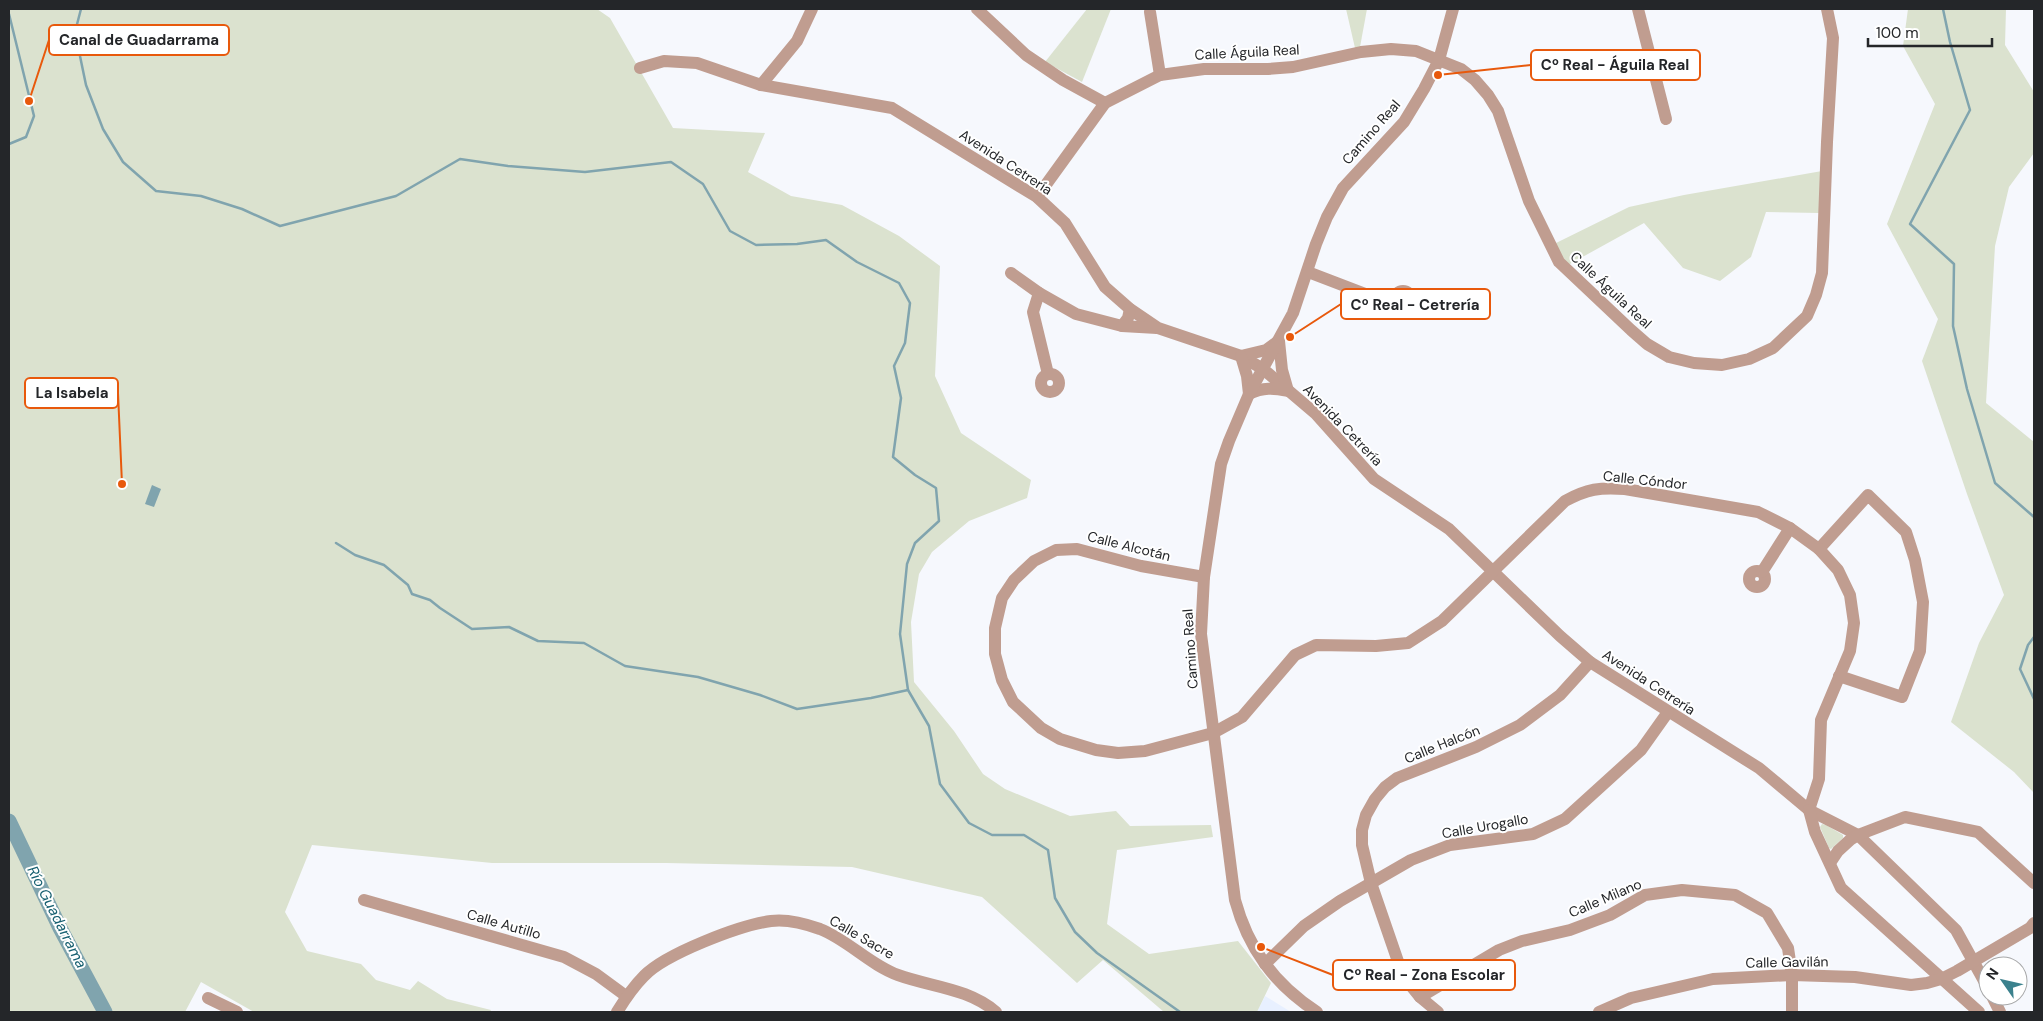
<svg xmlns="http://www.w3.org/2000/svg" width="2043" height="1021" viewBox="0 0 2043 1021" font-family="'DM Sans',sans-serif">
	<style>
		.built { fill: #e8f0ff }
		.green { fill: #dbe2cf }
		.water { fill: #80a4ae }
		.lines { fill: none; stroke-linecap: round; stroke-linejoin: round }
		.stream { stroke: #80a4ae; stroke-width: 2.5 }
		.river { stroke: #80a4ae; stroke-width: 15 }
		.minor { stroke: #c09d90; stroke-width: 12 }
		.labels { text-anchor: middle; stroke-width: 4; stroke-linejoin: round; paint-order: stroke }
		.street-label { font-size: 14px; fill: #242629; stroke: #fff }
		.water-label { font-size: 15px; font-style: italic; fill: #186071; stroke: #fff }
		.leader { fill: none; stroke: #e8590c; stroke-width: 2 }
		.callout-dot { fill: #e8590c; stroke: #fff; stroke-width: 2 }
		.callout { fill: #fff; stroke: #e8590c; stroke-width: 2 }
		.callout-label { font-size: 15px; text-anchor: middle; font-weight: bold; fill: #242629 }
	</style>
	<rect width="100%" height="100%" fill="#f6f8fd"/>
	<polygon class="built" points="1265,996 1291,1012 1257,1012"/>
	<g class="green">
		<polygon points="9,9 597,9 610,18 673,128 765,133 748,172 791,196 842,205 899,236 940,266 935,376 961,433 1031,480 1027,498 969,521 932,552 919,574 911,622 914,682 954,731 983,774 1005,789 1070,816 1116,811 1130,826 1211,825 1213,837 1117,850 1107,924 1149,954 1238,941 1271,983 1257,1012 1164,1012 1103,960 1077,983 982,897 852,867 666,863 492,863 312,845 285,912 307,951 361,964 376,980 410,990 418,981 447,999 491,1010 490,1012 254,1012 201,982 185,1012 9,1012"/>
		<polygon points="1087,9 1111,9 1082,82 1045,62"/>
		<polygon points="1346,9 1367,9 1360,47 1355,48"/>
		<polygon points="1908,9 2006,9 2005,45 2034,92 2034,153 2009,187 1995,246 1986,403 2034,442 2034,793 2014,772 1951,722 1979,643 2004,595 1967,494 1922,361 1938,319 1887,224 1935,104 1903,46"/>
		<polygon points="1822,171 1819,213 1766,212 1751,257 1720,281 1683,268 1644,223 1568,265 1554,244 1629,207 1684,195"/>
		<polygon points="1822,824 1826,825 1843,835 1843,838 1831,849 1829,848 1820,827"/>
	</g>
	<polygon class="water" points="152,485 161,489 154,507 145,504"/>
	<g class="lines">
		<g class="stream">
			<polyline points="81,9 75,32 86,85 103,129 123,162 156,191 201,196 242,209 280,226 396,196 460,159 508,166 585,172 671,162 703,184 730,231 756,245 797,244 826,240 857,262 899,283 910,303 905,343 894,366 901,398 893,457 915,475 936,488 939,521 915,543 907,564 900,634 908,690 929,726 940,784 969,823 992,835 1024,835 1048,850 1055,898 1075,932 1097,953 1180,1012"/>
			<polyline points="1943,9 1950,42 1970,110 1910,224 1954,264 1953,326 1967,389 1995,483 2034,517"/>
			<polyline points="9,14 34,116 26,137 9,144"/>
			<polyline points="336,543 355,555 384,565 408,585 412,594 430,600 440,608 472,629 509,627 538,641 584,643 625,666 698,677 760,695 797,709 871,698 908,690"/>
			<polyline points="2034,637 2028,645 2020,669 2034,699"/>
		</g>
		<polyline class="river" points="9,821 60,928 105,1012"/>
		<g class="minor">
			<polyline points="977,9 1026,55 1063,80 1105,103"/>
			<polyline points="1638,9 1666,119"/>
			<polyline points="1150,12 1160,75"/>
			<polyline points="640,68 664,61 697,63 761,85 892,108 1037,197 1065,223 1105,287 1130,309 1158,328 1241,356 1263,369 1316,414 1374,479 1449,529 1560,636 1590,662 1759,768 1809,810 1858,835 1956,930 1988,988"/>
			<polyline points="761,85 797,41 812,9"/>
			<polyline points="1037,197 1105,103 1160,75 1204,69 1268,69 1293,67 1361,52 1391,49 1416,51 1461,69 1475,80 1488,95 1498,111 1529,201 1559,262 1631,330 1647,344 1669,357 1694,363 1722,365 1749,359 1773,348 1807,316 1816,295 1822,273 1827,142 1833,38 1827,9"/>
			<polyline points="1308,272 1389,303 1396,301"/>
			<polyline points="1011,273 1039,293 1076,314 1122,326"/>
			<circle cx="1403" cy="299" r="8"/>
			<polyline points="1039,293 1033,312 1048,374"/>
			<polyline points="1130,309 1128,318 1122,326 1157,328"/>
			<polyline points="1241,356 1266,350 1277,342"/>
			<polyline points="1241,356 1247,376 1249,394"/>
			<circle cx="1050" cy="383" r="9"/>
			<path d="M1249,394c14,-7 25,-6 39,-3l-6,-21 -3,-29"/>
			<polyline points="1819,549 1868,495 1906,532 1915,560 1923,602 1920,651 1902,697 1839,676"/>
			<circle cx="1757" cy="579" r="8"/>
			<polyline points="1762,572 1790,528"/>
			<path d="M1204,577l-63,-11 -64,-17 -21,1 -22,11 -20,19 -12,18 -7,30v26l7,26 11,22 28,26 19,11 36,11 22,3 27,-2 68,-18 29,-16 53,-62 21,-10 60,1 32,-3 34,-22 123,-120c22,-12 35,-14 60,-12l133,23 32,16 29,21 19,21 12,25 4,28 -4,28 -29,69 -2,59 -10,31"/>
			<polyline points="1809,810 1815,832 1841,888 1979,1012"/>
			<polyline points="1830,863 1838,851 1850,840 1858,835 1905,817 1978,832 2034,883"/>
			<polyline points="364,900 564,957 596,974 626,996"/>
			<polyline points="1265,964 1304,926 1340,901 1411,860 1450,845 1533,834 1565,819 1641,750 1668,712"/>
			<polyline points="1992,996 2000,1012"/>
			<polyline points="1420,997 1499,950 1522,941 1570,930 1610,915 1645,895 1682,890 1735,895 1767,913 1788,948 1792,975 1792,1012"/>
			<polyline points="208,998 237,1012"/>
			<path d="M617,1012c8,-13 16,-25 27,-36 21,-22 96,-51 127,-55 15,-2 35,3 49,8 28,11 50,36 78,46 33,12 70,13 98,37"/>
			<path d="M1317,1012c-43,-28 -69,-64 -82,-112l-34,-266 3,-57 17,-113 8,-23 20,-47 44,-81 23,-69 11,-27 16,-29 61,-66 20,-33 15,-29 14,-51"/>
			<polyline points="1438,1012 1420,997 1403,976 1371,883 1362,845 1362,830 1366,815 1375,799 1385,787 1397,778 1476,747 1520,725 1560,695 1590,662"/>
			<polyline points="1599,1012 1631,998 1713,979 1792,975 1855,977 1911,985 1927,983 1941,979 1957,971 2030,928 2034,923"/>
		</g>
	</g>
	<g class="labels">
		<g class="street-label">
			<text transform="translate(1247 52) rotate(-3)" y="5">Calle Águila Real</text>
			<text transform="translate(1371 132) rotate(-49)" y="5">Camino Real</text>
			<text transform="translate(1006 162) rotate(33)" y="5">Avenida Cetrería</text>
			<text transform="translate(1611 290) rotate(43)" y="5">Calle Águila Real</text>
			<text transform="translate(1343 425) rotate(46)" y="5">Avenida Cetrería</text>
			<text transform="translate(1645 480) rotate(6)" y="5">Calle Cóndor</text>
			<text transform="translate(1129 546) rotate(14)" y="5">Calle Alcotán</text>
			<text transform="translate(1190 649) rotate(-94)" y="5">Camino Real</text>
			<text transform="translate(1649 682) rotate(33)" y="5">Avenida Cetrería</text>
			<text transform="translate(1442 744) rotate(-22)" y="5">Calle Halcón</text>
			<text transform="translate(1485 826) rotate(-10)" y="5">Calle Urogallo</text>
			<text transform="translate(1605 898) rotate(-23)" y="5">Calle Milano</text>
			<text transform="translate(504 924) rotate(16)" y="5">Calle Autillo</text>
			<text transform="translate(862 937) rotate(30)" y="5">Calle Sacre</text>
			<text transform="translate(1787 962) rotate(-1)" y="5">Calle Gavilán</text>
		</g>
		<g class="water-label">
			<text transform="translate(57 917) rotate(63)" y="5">Río Guadarrama</text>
		</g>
	</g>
	<path class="leader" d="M29 101L49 40M1438 75L1531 65M1290 337L1341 304M122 484L118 393M1261 947L1333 975"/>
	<g class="callout-dot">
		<circle cx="29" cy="101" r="5"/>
		<circle cx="1438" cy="75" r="5"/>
		<circle cx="1290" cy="337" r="5"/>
		<circle cx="122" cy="484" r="5"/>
		<circle cx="1261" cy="947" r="5"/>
	</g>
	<g class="callout">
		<rect x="49" y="25" width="180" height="30" rx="5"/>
		<rect x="1531" y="50" width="169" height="30" rx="5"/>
		<rect x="1341" y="289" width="149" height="30" rx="5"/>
		<rect x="25" y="378" width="93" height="30" rx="5"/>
		<rect x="1333" y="960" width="182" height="30" rx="5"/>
	</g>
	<g class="callout-label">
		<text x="139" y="45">Canal de Guadarrama</text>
		<text x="1615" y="70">Cº Real - Águila Real</text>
		<text x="1415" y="310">Cº Real - Cetrería</text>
		<text x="72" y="398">La Isabela</text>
		<text x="1424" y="980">Cº Real - Zona Escolar</text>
	</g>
	<rect width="2043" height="1021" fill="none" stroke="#242629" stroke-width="20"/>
	<g transform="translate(2003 981) rotate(304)"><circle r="24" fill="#ffffff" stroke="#a7a8a9"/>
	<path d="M0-4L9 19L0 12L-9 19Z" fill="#3b818d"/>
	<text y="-8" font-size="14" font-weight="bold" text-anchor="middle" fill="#242629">N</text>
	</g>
	<path d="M1868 38v8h124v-8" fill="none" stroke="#242629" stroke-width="2.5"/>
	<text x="1876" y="38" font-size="15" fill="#242629" stroke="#ffffff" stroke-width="4" paint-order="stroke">100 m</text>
</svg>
